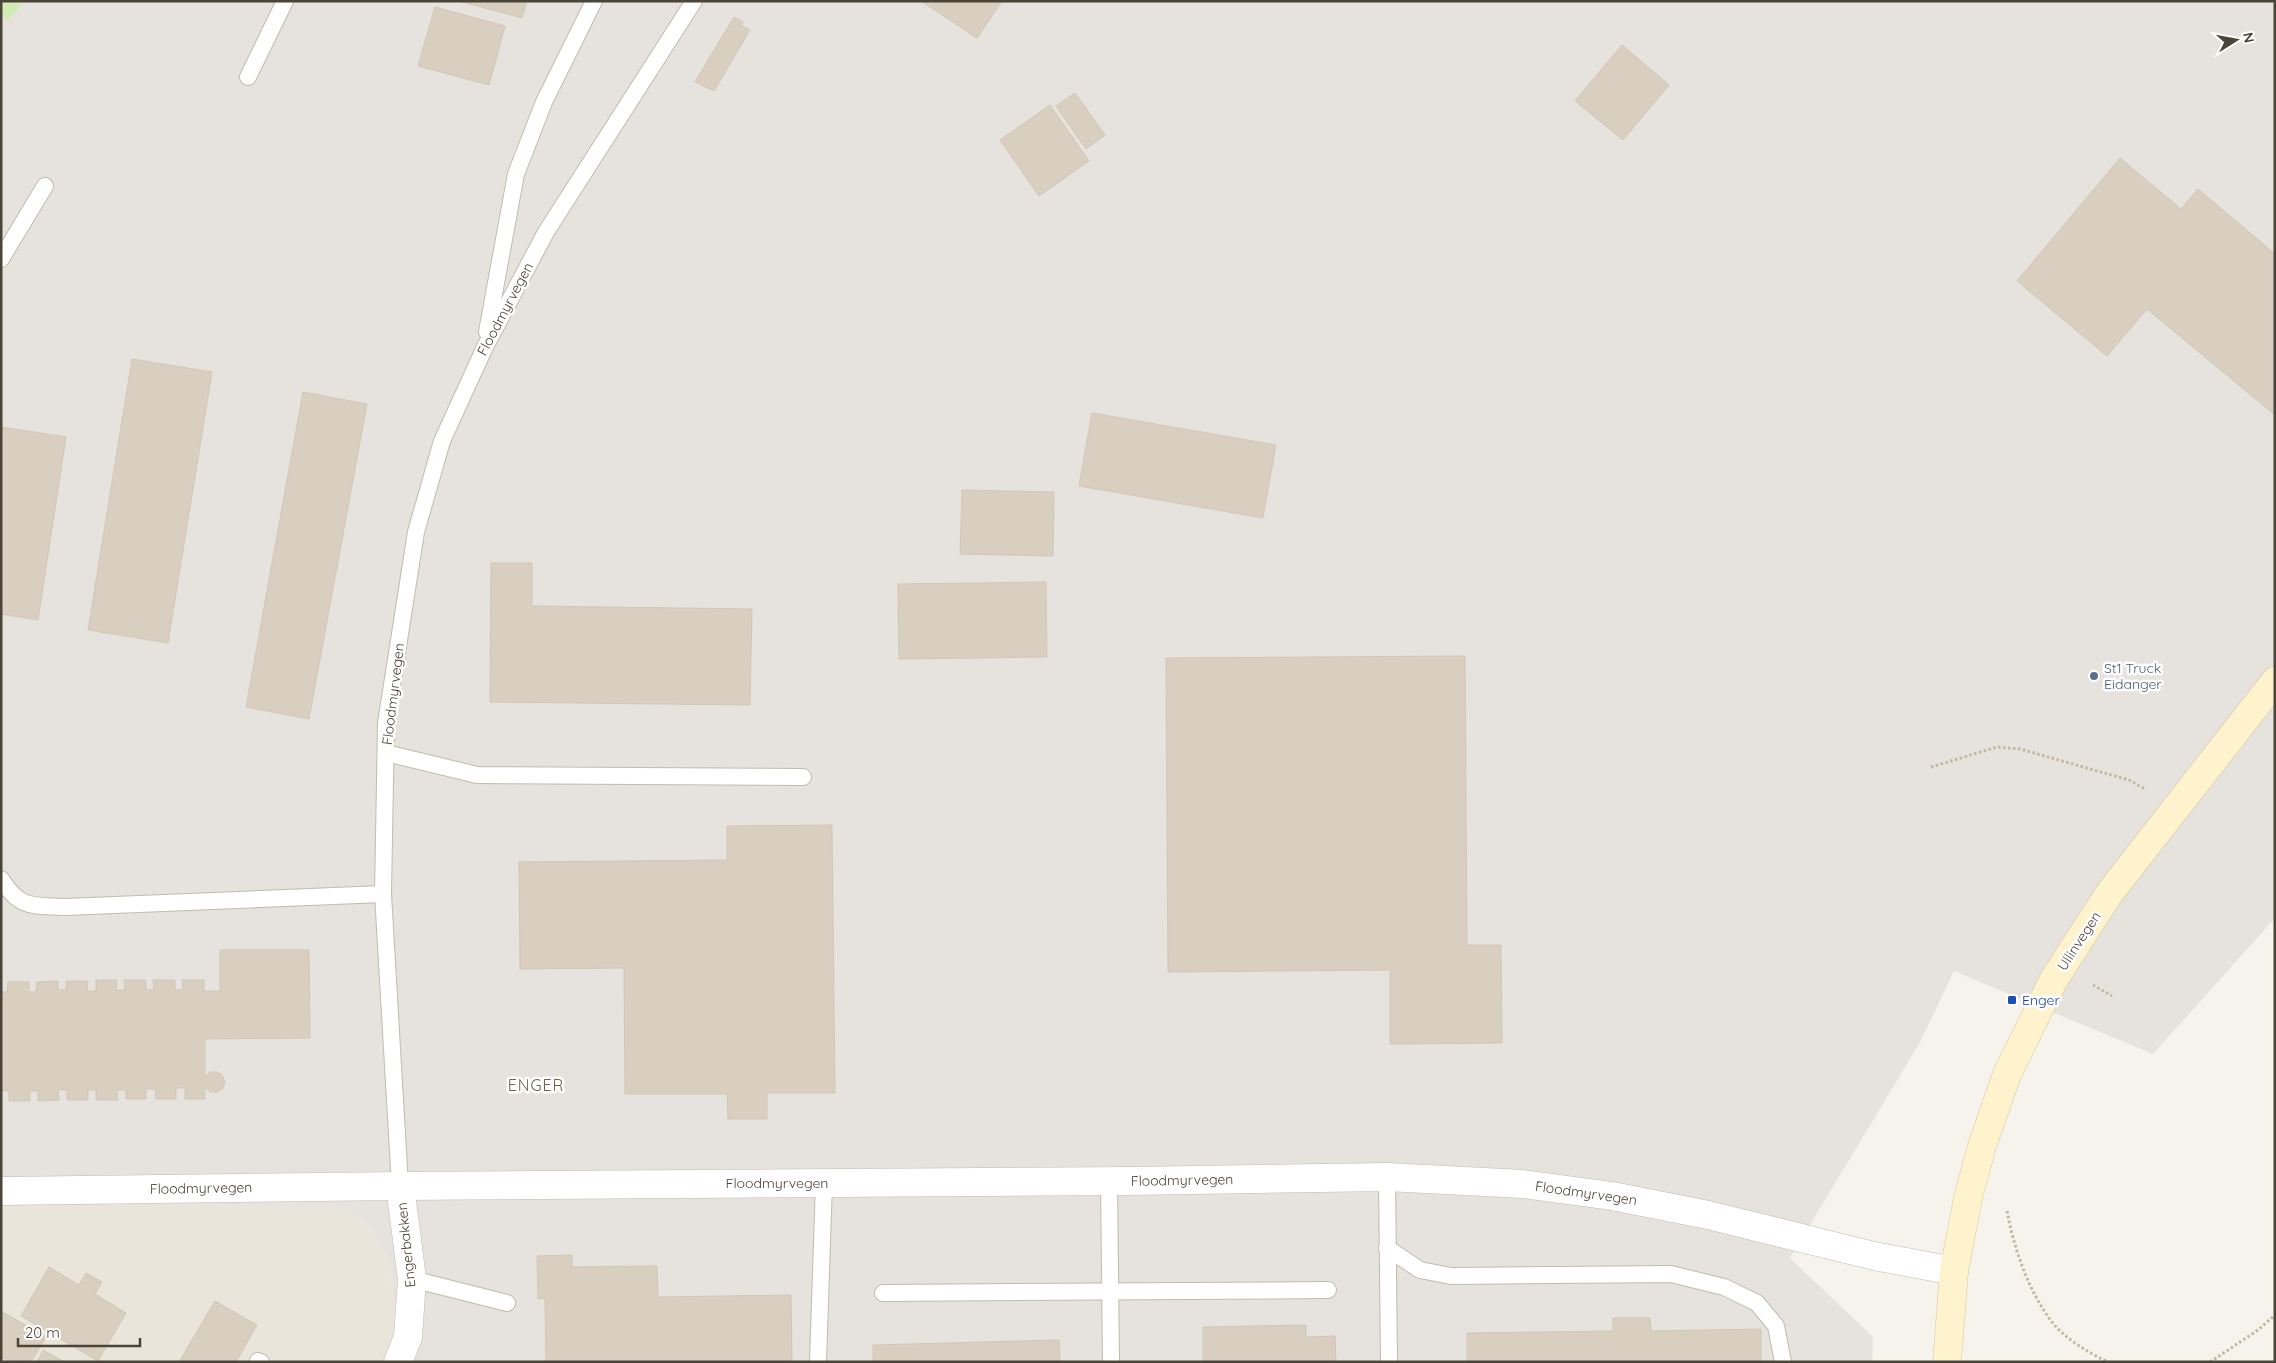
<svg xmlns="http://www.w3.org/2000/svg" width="2276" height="1363" viewBox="0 0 2276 1363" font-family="Quicksand,sans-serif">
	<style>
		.residential { fill: #eae5da }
		.industrial { fill: #e6e2dd }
		.green { fill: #d2eab5 }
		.building { fill: #d8cfc1; stroke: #d3c7b4 }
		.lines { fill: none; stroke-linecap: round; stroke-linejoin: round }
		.service-casing { stroke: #c2bbae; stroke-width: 18 }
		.minor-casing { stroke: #c2bbae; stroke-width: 29 }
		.secondary-casing { stroke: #d6c79b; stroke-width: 29 }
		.path { stroke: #c4b79f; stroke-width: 3; stroke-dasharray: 2.5 2.5; stroke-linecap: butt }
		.service { stroke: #fff; stroke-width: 16 }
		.minor { stroke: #fff; stroke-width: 28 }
		.secondary { stroke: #fff3cd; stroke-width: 28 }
		.service-dot { fill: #5c6f8a; stroke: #fff; stroke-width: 2 }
		.transit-dot { fill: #1a4fb4; stroke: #fff; stroke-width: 2 }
		.labels { text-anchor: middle; stroke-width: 5; stroke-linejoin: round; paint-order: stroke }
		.street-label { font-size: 14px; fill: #4b4439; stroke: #fff }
		.service-label { font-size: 14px; fill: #4e5e75; stroke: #fff; text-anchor: start }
		.transit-label { font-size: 14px; fill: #164399; stroke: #fff; text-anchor: start }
		.quarter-label { font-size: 16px; letter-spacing: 1px; fill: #6e6250; stroke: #fff }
	</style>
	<rect width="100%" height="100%" fill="#f6f3ec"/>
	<polygon class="residential" points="58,1201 327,1208 359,1218 373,1233 390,1263 395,1314 393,1362 1,1362 1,1203"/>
	<polygon class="industrial" points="25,1 2275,1 2275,918 2153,1054 1954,971 1920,1042 1790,1258 1873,1337 1872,1362 393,1362 395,1314 390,1263 373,1233 359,1218 327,1208 58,1201 1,1203 1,13 7,20"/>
	<polygon class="green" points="1,1 25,1 7,21 1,13"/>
	<g class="building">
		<polygon points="459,1 527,1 522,18"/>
		<polygon points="921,1 1002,1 977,38"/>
		<polygon points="435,7 505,26 489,85 418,66"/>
		<polygon points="734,17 743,22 741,25 750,30 714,91 695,82"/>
		<polygon points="1622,45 1669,85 1623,140 1575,101"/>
		<polygon points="1075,93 1105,135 1086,149 1056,106"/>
		<polygon points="1050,105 1089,161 1039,196 1000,140"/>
		<polygon points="2120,158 2181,209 2198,189 2275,254 2275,415 2147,309 2107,356 2017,281"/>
		<polygon points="132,359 212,372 168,643 88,630"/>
		<polygon points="303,392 367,404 309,719 246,707"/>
		<polygon points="1092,413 1276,445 1263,518 1079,486"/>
		<polygon points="1,427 66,437 38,620 1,614"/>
		<polygon points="962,490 1054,492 1053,556 960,554"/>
		<polygon points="491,563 532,563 532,606 752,609 750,705 490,702"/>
		<polygon points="1046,582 1047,657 899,659 898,584"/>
		<polygon points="1465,656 1467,945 1501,945 1502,1043 1390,1044 1390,970 1168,972 1166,658"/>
		<polygon points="832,825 835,1093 767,1093 767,1119 728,1119 727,1094 625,1094 624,968 520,969 519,862 727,860 727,826"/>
		<polygon points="220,950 309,950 310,1038 205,1039 205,1077 210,1072 217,1072 222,1075 225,1082 223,1088 217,1092 210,1092 205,1087 205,1099 185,1099 185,1088 176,1088 176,1099 156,1099 155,1089 146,1089 146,1099 126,1099 126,1090 117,1090 118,1100 96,1100 96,1090 88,1090 88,1100 67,1100 67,1090 58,1090 59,1100 38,1101 38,1091 30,1091 30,1101 9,1101 9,1091 1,1091 1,992 7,992 8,982 29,982 29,992 36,992 37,982 58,981 58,990 66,990 66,981 88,981 87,991 96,991 96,980 117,980 116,990 125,990 124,980 146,980 146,990 154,990 153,980 175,980 175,990 183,990 182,980 204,980 204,991 220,991"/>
		<polygon points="572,1255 572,1267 657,1266 658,1297 791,1295 792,1362 546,1362 545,1298 538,1299 537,1256"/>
		<polygon points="49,1267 79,1285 86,1273 102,1282 95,1294 126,1313 98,1361 21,1316"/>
		<polygon points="215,1301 257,1325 236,1362 179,1362"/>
		<polygon points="1,1311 46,1337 31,1362 10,1362 1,1357"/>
		<polygon points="1613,1318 1650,1318 1651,1331 1761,1329 1761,1362 1467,1362 1467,1333 1613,1331"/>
		<polygon points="1306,1325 1306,1337 1335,1336 1336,1362 1203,1362 1203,1327"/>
		<polygon points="1059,1340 1060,1362 873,1362 873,1345"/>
		<polygon points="43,1350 65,1362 37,1362"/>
	</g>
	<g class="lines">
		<g class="service-casing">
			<g id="service">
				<polyline points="248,77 285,1"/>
				<polyline points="1,259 45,186"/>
				<polyline points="487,332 516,174 544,102 594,1"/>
				<polyline points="386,753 477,775 803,777"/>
				<path d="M1,879c20,31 31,26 64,28l318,-13"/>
				<polyline points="1387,1177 1389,1362"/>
				<polyline points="1109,1181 1111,1362"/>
				<polyline points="400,1186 383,894 386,723 416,532 442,441 485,347 546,232 694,1"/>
				<polyline points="1387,1248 1420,1270 1451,1276 1671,1274 1724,1287 1757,1303 1776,1326 1783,1362"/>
				<polyline points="412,1279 507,1303"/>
				<polyline points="883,1293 1328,1290"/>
				<polyline points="258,1361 261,1362"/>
				<polyline points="818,1362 824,1183"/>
			</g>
		</g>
		<g class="minor-casing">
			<g id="minor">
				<polyline points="1,1191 400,1186 1130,1181 1387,1177 1523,1184 1612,1196 1708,1215 1874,1256 1954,1271"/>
				<polyline points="398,1362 408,1337 412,1279 400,1186"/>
			</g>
		</g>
		<g class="secondary-casing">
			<polyline id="secondary" points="1947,1362 1954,1271 1968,1198 1982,1146 2007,1074 2053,981 2108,895 2275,681"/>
		</g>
		<g class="path">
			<polyline points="1931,767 1997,747 2020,749 2129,780 2145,789"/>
			<polyline points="2093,985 2112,996"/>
			<path d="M2007,1211c7,37 20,76 42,107 13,19 38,34 59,44"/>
			<polyline points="2210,1362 2258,1330 2275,1315"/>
		</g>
		<use href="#service" class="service"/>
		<use href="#minor" class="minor"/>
		<use href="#secondary" class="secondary"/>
	</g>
	<circle class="service-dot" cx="2094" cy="676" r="5"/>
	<rect class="transit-dot" x="2007" y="995" width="10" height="10" rx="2.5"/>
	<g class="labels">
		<g class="street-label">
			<text transform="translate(505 309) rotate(-62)" y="5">Floodmyrvegen</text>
			<text transform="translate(393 694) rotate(-83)" y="5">Floodmyrvegen</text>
			<text transform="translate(2079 941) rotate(-57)" y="5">Ullinvegen</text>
			<text transform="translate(1182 1180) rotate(-1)" y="5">Floodmyrvegen</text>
			<text x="777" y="1188">Floodmyrvegen</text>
			<text transform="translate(201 1188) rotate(-1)" y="5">Floodmyrvegen</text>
			<text transform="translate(1586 1193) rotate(8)" y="5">Floodmyrvegen</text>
			<text transform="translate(406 1245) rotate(-96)" y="5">Engerbakken</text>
		</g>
		<g class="service-label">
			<text x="2104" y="673">St1 Truck<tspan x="2104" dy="16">Eidanger</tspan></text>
		</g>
		<g class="transit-label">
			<text x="2022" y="1005">Enger</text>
		</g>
		<g class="quarter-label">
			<text x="536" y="1091">ENGER</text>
		</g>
	</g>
	<rect width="2276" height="1363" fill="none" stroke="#4b4439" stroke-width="5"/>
	<g transform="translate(2236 40) rotate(79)" stroke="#ffffff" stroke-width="4" paint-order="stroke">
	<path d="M0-4L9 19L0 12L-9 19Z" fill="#4b4439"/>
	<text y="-8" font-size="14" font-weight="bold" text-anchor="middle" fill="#4b4439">N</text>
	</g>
	<path d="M18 1338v8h122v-8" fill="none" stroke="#4b4439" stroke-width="2.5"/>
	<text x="25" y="1338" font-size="15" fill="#4b4439" stroke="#ffffff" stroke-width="4" paint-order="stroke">20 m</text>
</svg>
